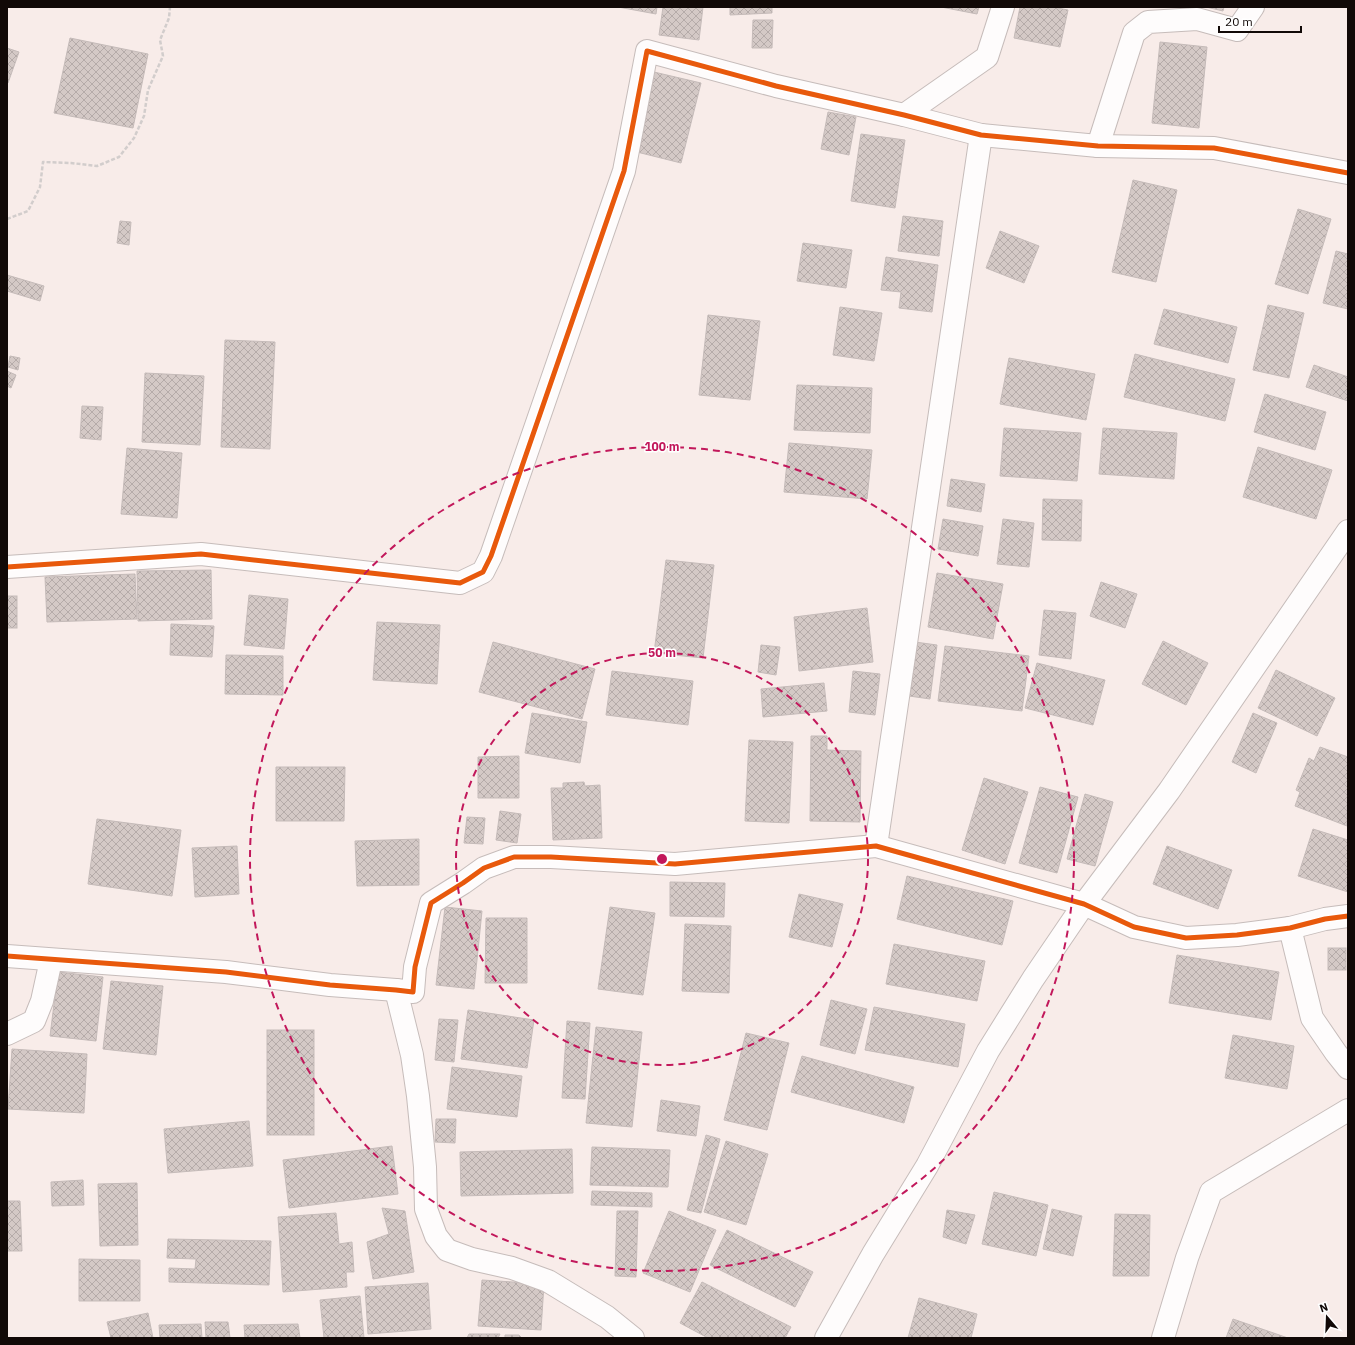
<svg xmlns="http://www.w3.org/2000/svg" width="1355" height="1345" viewBox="0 0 1355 1345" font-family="'IBM Plex Sans',sans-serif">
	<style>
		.building { fill: url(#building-cross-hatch); stroke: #c5bbb9 }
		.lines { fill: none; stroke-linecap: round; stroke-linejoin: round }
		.street-casing { stroke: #c6bcba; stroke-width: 24 }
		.path { stroke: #d2cdcc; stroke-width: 2.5; stroke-dasharray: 4 2; stroke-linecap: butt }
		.street { stroke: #fefcfc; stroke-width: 22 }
		.cycleway-casing { stroke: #fff; stroke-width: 8 }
		.cycleway { stroke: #e8590c; stroke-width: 5 }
		.ring { fill: none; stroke: #c2185b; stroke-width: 2; stroke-dasharray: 7 5 }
		.centre { fill: #c2185b; stroke: #fff; stroke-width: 2 }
		.ring-label { font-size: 12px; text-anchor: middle; font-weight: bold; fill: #c2185b; stroke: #fff; stroke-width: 3; stroke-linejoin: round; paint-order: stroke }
	</style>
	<defs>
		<pattern id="building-cross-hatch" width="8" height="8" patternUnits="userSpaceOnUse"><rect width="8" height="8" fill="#d4c9c6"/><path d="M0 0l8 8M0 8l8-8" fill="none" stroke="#b5aba9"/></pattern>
	</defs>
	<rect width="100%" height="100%" fill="#f8ece9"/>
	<g class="building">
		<polygon points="618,7 657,7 656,14"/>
		<polygon points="663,7 703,7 699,40 659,35"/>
		<polygon points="730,7 772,7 772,13 730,15"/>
		<polygon points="941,7 979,7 977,14"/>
		<polygon points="1020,7 1053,7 1068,10 1060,47 1014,38"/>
		<polygon points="1206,7 1224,7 1223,11"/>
		<polygon points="753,20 773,20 772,48 752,48"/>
		<polygon points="70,38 148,54 133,128 54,113"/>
		<polygon points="1160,42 1207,47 1199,128 1152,123"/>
		<polygon points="7,48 19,52 8,83 7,82"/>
		<polygon points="654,72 701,83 681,163 633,151"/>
		<polygon points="828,112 856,117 849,155 821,149"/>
		<polygon points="861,134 905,140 895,208 851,201"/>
		<polygon points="1133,180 1177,190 1156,282 1112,272"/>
		<polygon points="1298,209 1331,219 1308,294 1275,284"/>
		<polygon points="903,216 943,221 939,256 898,251"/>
		<polygon points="120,221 131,222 129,245 117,243"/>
		<polygon points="1000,231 1039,246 1024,283 986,268"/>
		<polygon points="803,243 852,250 846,288 797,281"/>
		<polygon points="1336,251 1348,254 1348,309 1323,303"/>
		<polygon points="886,257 938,265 932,312 899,308 901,292 881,290"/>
		<polygon points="7,275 44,286 40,301 7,291"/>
		<polygon points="1268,305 1304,313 1289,378 1253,370"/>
		<polygon points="840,307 882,313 874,361 833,355"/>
		<polygon points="1164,309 1237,327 1228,363 1154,344"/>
		<polygon points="708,315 760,321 750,400 699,395"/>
		<polygon points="225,340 275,342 270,449 221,447"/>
		<polygon points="1135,354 1235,379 1225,421 1124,397"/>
		<polygon points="10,356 20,358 18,370 8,367"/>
		<polygon points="1009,358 1095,374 1086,420 1000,404"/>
		<polygon points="1314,365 1348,377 1348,401 1306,387"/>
		<polygon points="7,371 16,375 11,388 7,386"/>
		<polygon points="145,373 204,376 200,445 142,442"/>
		<polygon points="797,385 872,388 870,433 794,430"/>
		<polygon points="1265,394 1326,412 1315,450 1254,432"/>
		<polygon points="82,406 103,407 101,440 80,438"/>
		<polygon points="1004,428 1081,433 1077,481 1000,476"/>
		<polygon points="1103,428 1177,433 1174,479 1099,474"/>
		<polygon points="789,443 872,450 867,499 784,492"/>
		<polygon points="1258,447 1332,470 1316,519 1243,497"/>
		<polygon points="127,448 182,453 177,518 121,514"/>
		<polygon points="951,479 985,484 981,512 947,506"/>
		<polygon points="1043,499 1082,500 1081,541 1042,540"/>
		<polygon points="943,519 983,526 978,556 938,549"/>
		<polygon points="1003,519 1034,523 1029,567 997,564"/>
		<polygon points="666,560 714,565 703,658 654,653"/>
		<polygon points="211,570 212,619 138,621 137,571"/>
		<polygon points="937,573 1003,584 993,639 928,627"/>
		<polygon points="135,574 137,619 47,622 45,577"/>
		<polygon points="1101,582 1137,594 1125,628 1090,616"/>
		<polygon points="249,595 288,599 284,649 244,645"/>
		<rect x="7" y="596" width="10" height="32"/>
		<polygon points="867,608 873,662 799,671 794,617"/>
		<polygon points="1044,610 1076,613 1071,659 1039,655"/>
		<polygon points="377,622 440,625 437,684 373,680"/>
		<polygon points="171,624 214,626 212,657 170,655"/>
		<polygon points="1163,641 1208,663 1186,705 1142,684"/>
		<polygon points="493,642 595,669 582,719 479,692"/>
		<polygon points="915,642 937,645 930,699 909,696"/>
		<polygon points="761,645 780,647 776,675 758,672"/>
		<polygon points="945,646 1029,656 1022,711 938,701"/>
		<polygon points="226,655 283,656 283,695 225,694"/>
		<polygon points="1037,663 1105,680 1093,725 1025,708"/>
		<polygon points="1276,670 1335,698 1317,736 1258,708"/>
		<polygon points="612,671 693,681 688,725 606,715"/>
		<polygon points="853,671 880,674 875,715 849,712"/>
		<polygon points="824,683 827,711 763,717 761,689"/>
		<polygon points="532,713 587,722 580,763 525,753"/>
		<polygon points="1253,713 1277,723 1256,773 1232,762"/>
		<polygon points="811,736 827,736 827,750 861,751 860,822 810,821"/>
		<polygon points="749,740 793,742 789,823 745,821"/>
		<polygon points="1320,747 1348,757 1347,826 1295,806 1300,792 1296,790 1309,758 1314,761"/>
		<polygon points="519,756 519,798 478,798 478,757"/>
		<polygon points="276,767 345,767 344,821 276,821"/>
		<polygon points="984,778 1028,792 1005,864 962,850"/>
		<polygon points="584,782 585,786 600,785 602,838 553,840 551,788 563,788 563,783"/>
		<polygon points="1040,787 1078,797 1057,873 1019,863"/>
		<polygon points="1085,794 1113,802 1095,866 1067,859"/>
		<polygon points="500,811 521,814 517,843 496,840"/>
		<polygon points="467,817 485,818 483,844 464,843"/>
		<polygon points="97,819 181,830 172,896 88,884"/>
		<polygon points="1313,829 1348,840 1348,892 1298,876"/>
		<polygon points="419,839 419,885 357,886 355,841"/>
		<polygon points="237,846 239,894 195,897 192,848"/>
		<polygon points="1167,846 1232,870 1218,909 1153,884"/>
		<polygon points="907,876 1013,901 1002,945 897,919"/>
		<polygon points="670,882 725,883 724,917 670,916"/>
		<polygon points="799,894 843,904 832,947 789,937"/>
		<polygon points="445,907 482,911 474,989 436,985"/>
		<polygon points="610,907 655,913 643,995 598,989"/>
		<polygon points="486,918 527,918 527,983 485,983"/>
		<polygon points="685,924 731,926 729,993 682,991"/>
		<polygon points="894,944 985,961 977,1001 886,984"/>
		<rect x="1328" y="948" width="18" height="22"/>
		<polygon points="1177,955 1279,972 1271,1020 1169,1003"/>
		<polygon points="58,972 103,977 96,1041 50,1036"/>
		<polygon points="111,981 163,986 156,1055 103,1049"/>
		<polygon points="831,1000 867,1009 855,1054 820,1045"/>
		<polygon points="874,1007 965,1024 958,1067 865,1050"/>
		<polygon points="468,1010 534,1020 527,1068 461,1059"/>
		<polygon points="439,1019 458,1020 454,1062 435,1060"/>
		<polygon points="567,1021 590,1023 585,1099 562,1098"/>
		<polygon points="596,1027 642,1032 632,1127 586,1123"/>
		<rect x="267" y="1030" width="47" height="105"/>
		<polygon points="746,1033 789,1043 767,1130 724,1120"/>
		<polygon points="1233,1035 1294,1046 1287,1089 1225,1078"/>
		<polygon points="12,1049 87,1054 84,1113 8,1109"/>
		<polygon points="802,1056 914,1087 904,1123 791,1092"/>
		<polygon points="452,1067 522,1076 517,1117 447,1109"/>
		<polygon points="661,1100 700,1106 696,1136 657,1131"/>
		<polygon points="436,1119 456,1119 455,1143 435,1142"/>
		<polygon points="249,1121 253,1166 168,1173 164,1129"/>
		<polygon points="706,1135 720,1139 701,1213 687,1210"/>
		<polygon points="726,1141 768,1154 746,1225 704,1212"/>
		<polygon points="392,1146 398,1194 289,1208 283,1160"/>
		<polygon points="592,1147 670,1150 668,1187 590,1185"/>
		<polygon points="572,1149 573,1193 461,1196 460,1152"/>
		<polygon points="83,1180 84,1205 52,1206 51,1182"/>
		<polygon points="137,1183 138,1245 100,1246 98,1184"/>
		<polygon points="592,1191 652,1193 652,1207 591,1205"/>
		<polygon points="994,1192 1048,1205 1036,1256 982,1244"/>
		<polygon points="7,1201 20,1201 22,1251 7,1251"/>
		<polygon points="382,1208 405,1211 414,1272 373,1279 367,1242 389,1234"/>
		<polygon points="1052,1209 1082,1216 1073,1256 1043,1249"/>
		<polygon points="947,1210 975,1215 966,1244 943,1237"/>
		<polygon points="617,1211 638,1211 636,1277 615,1276"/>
		<polygon points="669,1211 716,1230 690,1292 643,1273"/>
		<polygon points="336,1213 339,1244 352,1242 354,1272 346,1272 347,1287 283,1292 278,1217"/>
		<polygon points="1115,1214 1150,1215 1149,1276 1113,1276"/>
		<polygon points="727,1230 813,1272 795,1307 710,1265"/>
		<polygon points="168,1239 271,1241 269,1285 169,1282 169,1268 195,1269 196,1259 167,1258"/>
		<polygon points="79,1259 140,1260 140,1301 79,1301"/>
		<polygon points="482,1280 544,1284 541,1330 478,1326"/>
		<polygon points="702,1282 791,1327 785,1338 708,1338 680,1323"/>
		<polygon points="428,1283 431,1329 368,1334 365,1287"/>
		<polygon points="360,1296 364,1338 324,1338 320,1300"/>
		<polygon points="919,1298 977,1314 971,1338 908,1338"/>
		<polygon points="148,1313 153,1338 111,1338 107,1322"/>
		<polygon points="1233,1319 1288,1338 1226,1338"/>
		<polygon points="205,1322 228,1322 230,1338 206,1338"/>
		<polygon points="201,1324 202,1338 160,1338 159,1325"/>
		<polygon points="298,1324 300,1338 245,1338 244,1325"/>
		<polygon points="469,1334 500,1334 498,1338 467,1338"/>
		<polygon points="505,1335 519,1335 522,1338 505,1338"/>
	</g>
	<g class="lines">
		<g class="street-casing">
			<g id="street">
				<polyline points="904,115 987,57 1003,7"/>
				<polyline points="1098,146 1134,33 1148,22 1197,19 1237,30 1253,7"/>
				<polyline points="7,567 201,554 460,583 483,572 491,556 624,171 647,51 776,86 904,115 981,135 1098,146 1214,148 1348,173"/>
				<polyline points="876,846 981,135"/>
				<polyline points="1290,928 1312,1018 1336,1053 1348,1068"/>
				<polyline points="7,956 226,972 330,985 396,990 413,992 415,967 431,903 463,883 484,868 514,857 551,857 675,864 876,846 1084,904 1134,927 1186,938 1237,935 1290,928 1325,919 1348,916"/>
				<polyline points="396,990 412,1055 418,1096 425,1167 426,1209 436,1236 447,1250 472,1259 512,1268 548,1281 607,1317 633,1338"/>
				<polyline points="7,1034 34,1021 42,1001 51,960"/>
				<polyline points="826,1338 873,1254 927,1166 988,1051 1033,979 1084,904 1169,791 1348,531"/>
				<polyline points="1163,1338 1187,1258 1211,1192 1348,1110"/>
			</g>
		</g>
		<polyline class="path" points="7,219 28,211 40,187 43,162 71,163 97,166 119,157 134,138 144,116 148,90 163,56 160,40 169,18 170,7"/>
		<use href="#street" class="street"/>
		<g class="cycleway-casing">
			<g id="cycleway">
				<polyline points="7,567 201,554 460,583 483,572 491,556 624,171 647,51 776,86 904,115 981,135 1098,146 1214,148 1348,173"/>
				<polyline points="7,956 226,972 330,985 396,990 413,992 415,967 431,903 463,883 484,868 514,857 551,857 675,864 876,846 1084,904 1134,927 1186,938 1237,935 1290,928 1325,919 1348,916"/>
			</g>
		</g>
		<use href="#cycleway" class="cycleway"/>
	</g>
	<g class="ring">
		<circle cx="662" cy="859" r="206"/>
		<circle cx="662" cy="859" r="412"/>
	</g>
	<circle cx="662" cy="859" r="6" class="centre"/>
	<g class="ring-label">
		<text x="662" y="451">100 m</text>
		<text x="662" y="657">50 m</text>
	</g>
	<rect width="1355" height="1345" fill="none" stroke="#110907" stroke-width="16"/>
	<g transform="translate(1327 1317) rotate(341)" stroke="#ffffff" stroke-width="3" paint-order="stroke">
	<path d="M0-3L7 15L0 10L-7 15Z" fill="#110907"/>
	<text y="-6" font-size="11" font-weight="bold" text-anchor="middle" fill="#110907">N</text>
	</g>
	<path d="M1219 26v6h82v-6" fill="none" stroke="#110907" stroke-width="2"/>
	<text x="1225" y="26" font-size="12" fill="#110907" stroke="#ffffff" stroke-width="3" paint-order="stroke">20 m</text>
</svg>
